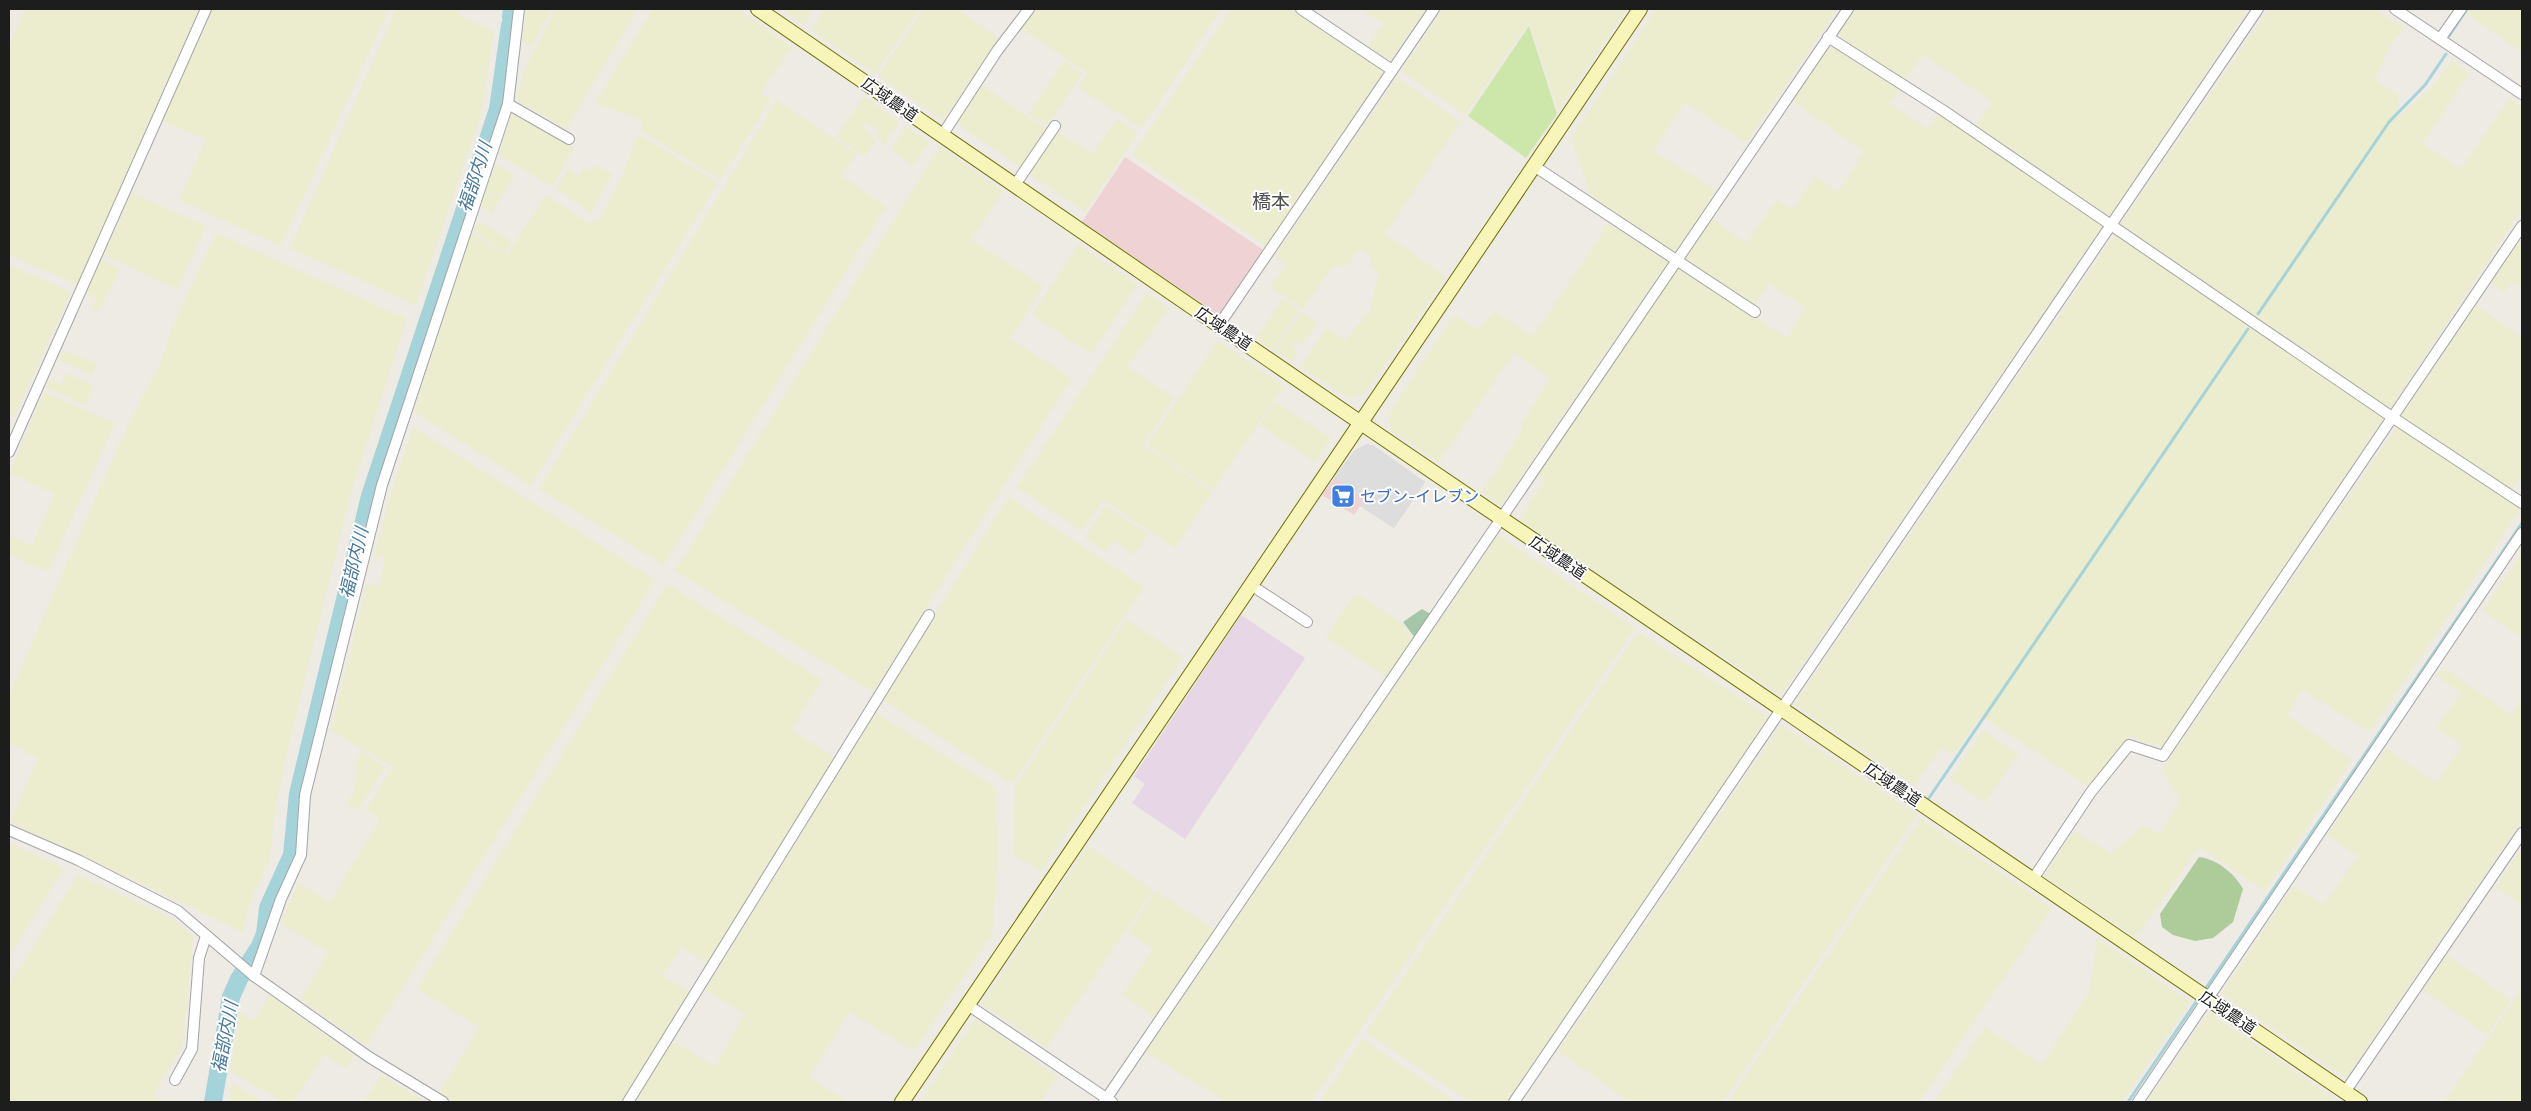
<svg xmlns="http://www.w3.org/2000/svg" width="2531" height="1111" viewBox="0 0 2531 1111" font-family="'Exo 2','Noto Sans JP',sans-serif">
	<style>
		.commercial { fill: #efd3d4 }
		.industrial { fill: #e7d6e5 }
		.farmland { fill: #ececcf }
		.grass { fill: #cde7ab }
		.forest { fill: #adcc9a }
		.cemetery { fill: #a5c6a8 }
		.parking { fill: #ddd }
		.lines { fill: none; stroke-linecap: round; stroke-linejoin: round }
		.stream { stroke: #a5d3da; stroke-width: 3 }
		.river { stroke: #a5d3da; stroke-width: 18 }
		.street-casing { stroke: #a4a4a4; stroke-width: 12 }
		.secondary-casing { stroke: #6e7009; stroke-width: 16 }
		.street { stroke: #fff; stroke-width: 10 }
		.secondary { stroke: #f7f5b9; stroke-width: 14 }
		.labels { text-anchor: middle; stroke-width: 4; stroke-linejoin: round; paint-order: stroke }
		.street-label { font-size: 16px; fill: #1d1d1d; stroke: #fff }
		.shop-label { font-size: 16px; fill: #366cbe; stroke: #fff; text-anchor: start }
		.water-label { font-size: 18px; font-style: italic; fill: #47789a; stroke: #fff }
		.quarter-label { font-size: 19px; fill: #505050; stroke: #fff }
	</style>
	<rect width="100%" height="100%" fill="#eeeae4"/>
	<g class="commercial">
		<polygon points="1125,157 1265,251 1221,316 1082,222"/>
		<polygon points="1367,444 1374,446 1425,482 1394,528 1360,506 1354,515 1322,495 1355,450"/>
	</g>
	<polygon class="industrial" points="1241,615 1305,658 1185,839 1132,803 1145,784 1134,776"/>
	<g class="farmland">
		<polygon points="25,9 199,9 78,285 9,255 9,47"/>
		<polygon points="212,9 389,9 281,246 179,200 206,139 162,121"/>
		<polygon points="396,9 459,9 460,16 494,31 481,115 416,305 290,248"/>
		<polygon points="527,9 551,9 533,45 529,46 523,42 522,36"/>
		<polygon points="555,9 638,9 566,129 518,101 522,75"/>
		<polygon points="653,9 737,9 792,47 761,93 771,100 720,180 640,130 643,121 595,103"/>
		<polygon points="781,9 814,9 804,25"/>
		<polygon points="825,9 919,9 875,74 811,30"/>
		<polygon points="924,9 957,9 999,38 943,120 878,76"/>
		<polygon points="1035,9 1221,9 1142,128 1078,88 1088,73 1021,28"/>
		<polygon points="1231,9 1290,9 1384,72 1266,246 1132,155"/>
		<polygon points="1361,9 1426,9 1389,62 1367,47 1384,24"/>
		<polygon points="1443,9 1626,9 1558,110 1529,22 1465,115 1401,71"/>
		<polygon points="1657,9 1837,9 1746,143 1685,102 1653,151 1716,190 1675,253 1592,198 1571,138"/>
		<polygon points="1856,9 2248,9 2110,217 1976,126 1992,102 1923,55 1904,81 1840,39 1839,32"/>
		<polygon points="2269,9 2375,9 2404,28 2389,47 2375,80 2399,96 2397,119 2432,87 2452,61 2469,73 2423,144 2461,169 2509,99 2522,107 2522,209 2389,410 2120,225"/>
		<polygon points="2469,9 2522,9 2522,52 2466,13"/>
		<polygon points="1834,47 1900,90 1889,103 1928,129 1938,114 1944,115 2104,224 1781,695 1519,521 1545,479 1537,474 1678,266 1787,338 1805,308 1769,283 1754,307 1684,259 1712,219 1746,243 1777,200 1793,210 1815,176 1838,192 1864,152 1793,101 1826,50"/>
		<polygon points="1064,61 1082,74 1047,126 1029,114"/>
		<polygon points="1397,77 1460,122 1385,234 1446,277 1366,392 1349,398 1300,367 1326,328 1346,340 1370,311 1378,273 1371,266 1370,255 1360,248 1348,265 1331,268 1303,309 1270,287 1286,265 1275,256"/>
		<polygon points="981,85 1049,131 1023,169 956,123"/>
		<polygon points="864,97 899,122 885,145 876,134 877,130 865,122 862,127 872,135 875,142 864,156 836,137"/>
		<polygon points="777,100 857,154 841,175 886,207 664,565 539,489"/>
		<polygon points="512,111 574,148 552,186 499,155"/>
		<polygon points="1118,119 1138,133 1085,212 1029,174 1056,131 1092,154"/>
		<polygon points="906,127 929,142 913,166 891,150"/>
		<polygon points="638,134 718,183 531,485 414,412 471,233 507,255 546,195 587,222 594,222 600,219 623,174"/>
		<polygon points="940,146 1003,192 971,240 1043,286 1010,339 1072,378 873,692 675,571"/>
		<polygon points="595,164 612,175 591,213 556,188 568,169 579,176 584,168 591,171"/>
		<polygon points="499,165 514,176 492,213 481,206 494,168"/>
		<polygon points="132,193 206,226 178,289 104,255"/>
		<polygon points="478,221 512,241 505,252 473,231"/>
		<polygon points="1609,223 1668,262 1501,506 1482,492 1523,430 1521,425 1550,378 1514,353 1439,462 1392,431 1388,415 1454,315 1479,330 1494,311 1533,336"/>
		<polygon points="216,233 407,319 350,495 285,760 275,812 269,861 249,905 243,932 10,822 38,758 9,743 9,695 130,420 160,364 172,328"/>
		<polygon points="2116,233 2385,416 2163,747 2138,740 2132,735 2089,787 1981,716 1953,755 1941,748 1915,786 1796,705 1797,700"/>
		<polygon points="2522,236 2522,287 2513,281 2504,292 2490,283"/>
		<polygon points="1078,245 1137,285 1091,354 1032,315"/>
		<polygon points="101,259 120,269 99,312 92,309 96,298 85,294"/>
		<polygon points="9,265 71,292 14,417 9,415"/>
		<polygon points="1147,293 1168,308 1128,367 1174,398 1143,445 1212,492 1175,548 1103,500 1082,531 1017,487"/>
		<polygon points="1282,299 1299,310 1273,350 1256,338"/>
		<polygon points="2476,305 2522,338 2522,475 2510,492 2401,417"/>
		<polygon points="1301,312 1317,323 1303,345 1296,341 1292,347 1298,352 1292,361 1275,350"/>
		<polygon points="1218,341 1284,386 1213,490 1147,445"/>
		<polygon points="63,350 97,364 92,375 58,360"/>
		<polygon points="66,373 94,386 85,405 45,387 49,379 61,384"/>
		<polygon points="44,392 115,423 48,572 9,554 10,536 32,546 55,494 9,473"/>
		<polygon points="1275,402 1331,438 1315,462 1260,425"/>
		<polygon points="2398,425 2521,509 2370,732 2302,690 2287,715 2352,760 2265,891 2199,847 2136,938 2044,876 2074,831 2111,853 2144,826 2161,834 2180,799 2162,770"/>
		<polygon points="413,427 655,580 367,1046 301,1000 328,952 281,924 298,883 330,902 380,819 366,809 393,767 331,731 367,583 380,587 385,558 374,555 391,493"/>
		<polygon points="1008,497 1144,587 1012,784 882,699"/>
		<polygon points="1106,506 1148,534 1134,555 1113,541 1106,552 1085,538"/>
		<polygon points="1498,535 1635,628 1311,1102 1222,1102 1223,1100 1146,1052"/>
		<polygon points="2522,553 2522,638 2483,611"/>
		<polygon points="667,584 822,680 791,730 834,757 707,963 681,947 663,976 690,992 621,1102 455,1102 439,1093 479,1027 417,989"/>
		<polygon points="1356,593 1403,624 1414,641 1388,678 1326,637"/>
		<polygon points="1126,619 1183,657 1041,871 1013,855 1015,786"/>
		<polygon points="1638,632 1770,718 1507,1102 1470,1102 1366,1032"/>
		<polygon points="2443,667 2512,715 2522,701 2522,820 2346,1078 2222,994 2293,886 2323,905 2358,856 2327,835 2386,748 2436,783 2463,745 2436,728 2461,693 2437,676"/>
		<polygon points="876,713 995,787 998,854 992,935 914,1051 849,1012 809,1078 849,1102 635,1102 672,1041 715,1066 745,1014 705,990"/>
		<polygon points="1781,725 1917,815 1723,1102 1630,1102 1558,1051"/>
		<polygon points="1983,730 2018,754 1985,803 1950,779"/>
		<polygon points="361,751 385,767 358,810 347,804 354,790 357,770 354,765"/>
		<polygon points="1921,819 2052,908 1919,1102 1728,1102"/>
		<polygon points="9,843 64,868 9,957"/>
		<polygon points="1088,846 1153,890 1047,1048 982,1004"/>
		<polygon points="2522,848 2522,905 2496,887"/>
		<polygon points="78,875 173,919 193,936 182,1047 153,1095 163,1102 9,1102 9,985"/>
		<polygon points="1156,891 1216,931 1158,1019 1122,995 1153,949 1128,932"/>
		<polygon points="2097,938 2190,1002 2122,1102 1934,1102 1985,1027 2042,1065 2090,990"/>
		<polygon points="2447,955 2511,1000 2487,1035 2423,990"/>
		<polygon points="2522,989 2522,1102 2502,1102 2497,1099 2494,1102 2444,1102"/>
		<polygon points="270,995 354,1056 346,1069 325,1054 293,1102 283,1102 230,1071 239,1012 254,1021"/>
		<polygon points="2209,1012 2338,1102 2147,1102"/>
		<polygon points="976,1018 1057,1077 1040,1102 920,1102"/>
		<polygon points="1362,1039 1456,1102 1320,1102"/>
		<polygon points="381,1075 425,1102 364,1102"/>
		<polygon points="232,1083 263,1102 229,1102"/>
	</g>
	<polygon class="grass" points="1529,26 1557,114 1526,158 1468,116"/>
	<path class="forest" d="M2199,857c18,2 36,17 44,32l-10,33 -20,16 -18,3 -22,-6 -11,-8 -2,-13z"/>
	<polygon class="cemetery" points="1422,609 1432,615 1415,638 1403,622"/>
	<polygon class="parking" points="1367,444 1374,446 1425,482 1394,528 1360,506 1365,498 1334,477 1355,450"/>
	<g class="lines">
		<g class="stream">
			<polyline points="2449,36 2467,9"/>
			<polyline points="2258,314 2389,122 2425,85 2446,54"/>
			<polyline points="1929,798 2248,329"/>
			<polyline points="2206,988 2522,523"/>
			<polyline points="2128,1102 2198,999"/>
		</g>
		<g class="river">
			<polyline points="511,17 512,9"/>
			<polyline points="213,1102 231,997 239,979 260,946 265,934 268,908 292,855 298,794 370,496 498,109 510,25"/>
		</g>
		<g class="street-casing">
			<g id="street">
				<polyline points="1301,9 1392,70"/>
				<polyline points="2395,9 2522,94"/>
				<polyline points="1828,37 1944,111 2392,417 2522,503"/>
				<polyline points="2440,39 2461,9"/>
				<polyline points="508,104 569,139"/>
				<polyline points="943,134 997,51 1029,9"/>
				<polyline points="1534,166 1755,312"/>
				<polyline points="1015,185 1055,126"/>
				<polyline points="1219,325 1434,9"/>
				<polyline points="9,452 206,9"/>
				<polyline points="1251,585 1307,622"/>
				<polyline points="9,830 78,860 178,911 254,976 369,1057 443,1102"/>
				<polyline points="2033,879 2091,792 2129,745 2163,756 2522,226"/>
				<polyline points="254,976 281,899 301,855 305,795 382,485 508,104 519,9"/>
				<polyline points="968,1005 1112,1102"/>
				<polyline points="175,1080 192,1049 199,958 206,936"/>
				<polyline points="2345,1092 2522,833"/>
				<polyline points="628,1102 929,615"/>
				<polyline points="1104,1102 1848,9"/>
				<polyline points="1514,1102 2258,9"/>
				<polyline points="2138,1102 2522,533"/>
			</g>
		</g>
		<g class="secondary-casing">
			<g id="secondary">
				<polyline points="758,9 1361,423 2360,1102"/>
				<polyline points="902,1102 1640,9"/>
			</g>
		</g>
		<use href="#street" class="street"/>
		<use href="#secondary" class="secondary"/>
	</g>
	<defs>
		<g id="supermarket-square" transform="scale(1.25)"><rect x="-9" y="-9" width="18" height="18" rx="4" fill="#3f7fe0" stroke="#fff"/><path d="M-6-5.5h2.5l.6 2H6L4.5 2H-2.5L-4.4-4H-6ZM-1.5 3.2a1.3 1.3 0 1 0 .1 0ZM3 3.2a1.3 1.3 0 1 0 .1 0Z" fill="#fff"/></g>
	</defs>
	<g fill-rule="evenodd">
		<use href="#supermarket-square" x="1343" y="496"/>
	</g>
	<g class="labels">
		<g class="street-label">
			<text transform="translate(890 99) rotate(35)" y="6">広域農道</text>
			<text transform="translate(1224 328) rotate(34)" y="6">広域農道</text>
			<text transform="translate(1558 557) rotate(34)" y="6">広域農道</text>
			<text transform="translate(1893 784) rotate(34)" y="6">広域農道</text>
			<text transform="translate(2228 1012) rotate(34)" y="6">広域農道</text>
		</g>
		<g class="shop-label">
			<text x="1360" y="502">セブン-イレブン</text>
		</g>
		<g class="water-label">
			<text transform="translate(475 177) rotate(-72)" y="6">福部内川</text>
			<text transform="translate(354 563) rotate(-77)" y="6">福部内川</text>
			<text transform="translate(225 1037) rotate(-79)" y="6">福部内川</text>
		</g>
		<g class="quarter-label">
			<text x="1271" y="208">橋本</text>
		</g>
	</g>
	<rect width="2531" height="1111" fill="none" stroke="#1d1d1d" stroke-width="20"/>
</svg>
